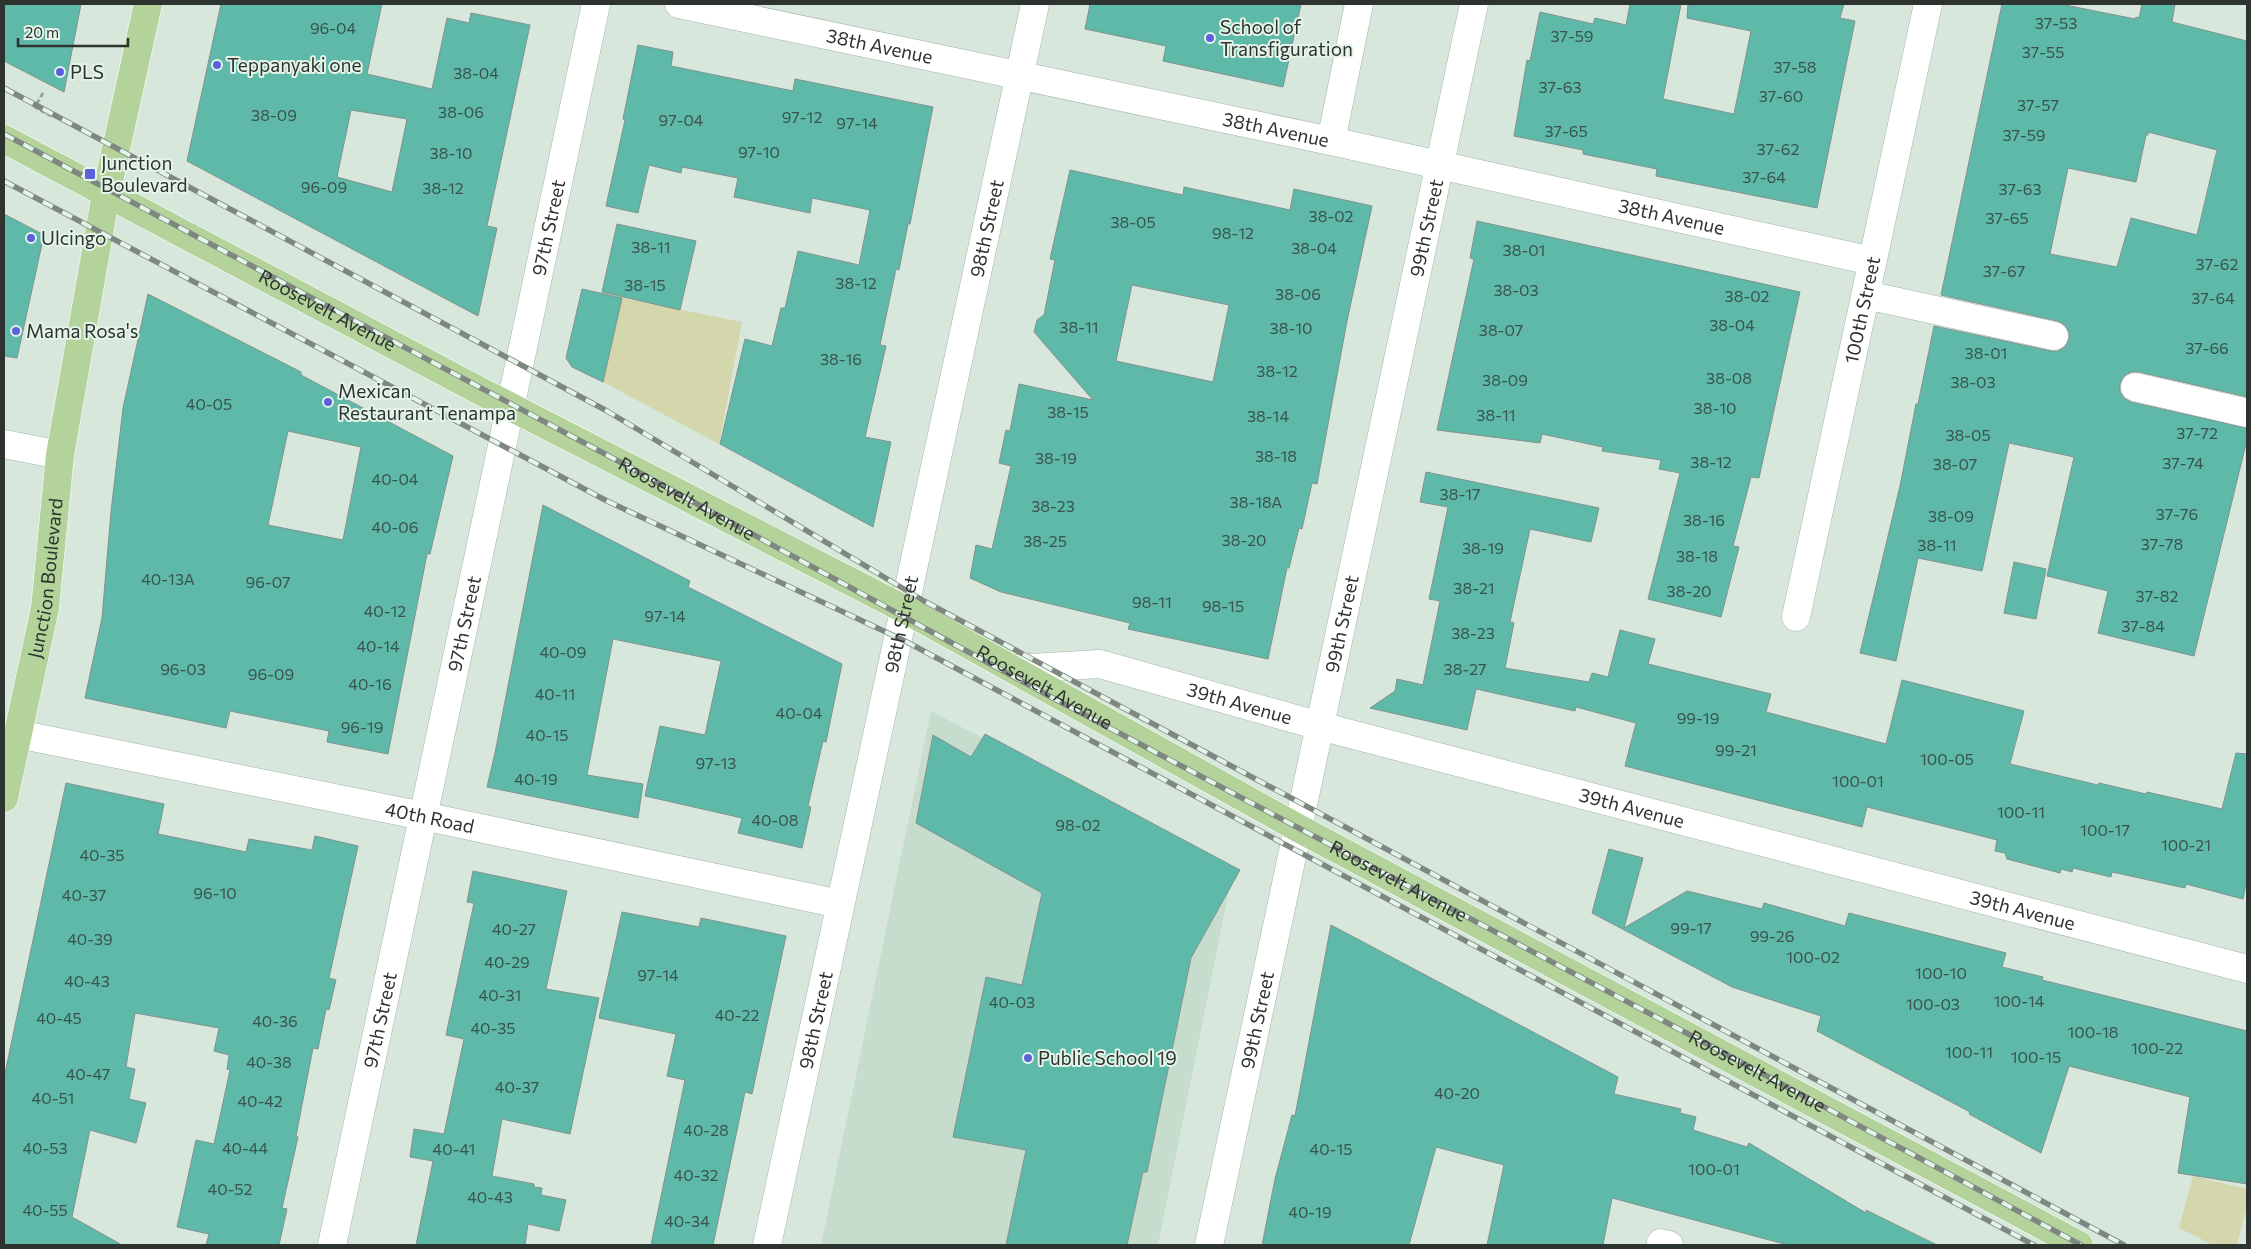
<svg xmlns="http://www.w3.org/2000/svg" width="2251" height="1249" viewBox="0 0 2251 1249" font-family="Commissioner,sans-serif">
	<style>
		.built { fill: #c6ddce }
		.green { fill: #d4d6ab }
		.building { fill: #5eb9a9; stroke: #80928e; fill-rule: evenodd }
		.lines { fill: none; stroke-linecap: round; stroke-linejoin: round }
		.minor-casing { stroke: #a5b4aa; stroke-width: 29 }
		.major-casing { stroke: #fff; stroke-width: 29 }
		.path { stroke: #98a49c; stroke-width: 3; stroke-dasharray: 5 2.5; stroke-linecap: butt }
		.minor { stroke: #fff; stroke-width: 28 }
		.major { stroke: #b3d39a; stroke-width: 28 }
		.rail-casing { stroke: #7e8881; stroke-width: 5.5 }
		.rail { stroke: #e4f4e9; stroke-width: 4; stroke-dasharray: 11; stroke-linecap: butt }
		.poi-dot { fill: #5a61d9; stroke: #e4f4e9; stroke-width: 2 }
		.labels { text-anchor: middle; stroke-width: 4; stroke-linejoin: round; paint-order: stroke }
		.number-label { font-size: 16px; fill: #39544e }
		.poi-label { font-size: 19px; fill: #2d332f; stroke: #e4f4e9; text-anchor: start }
		.street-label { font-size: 19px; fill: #2d332f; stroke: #e4f4e9 }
	</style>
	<rect width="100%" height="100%" fill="#d7e7dc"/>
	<polygon class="built" points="931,711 1233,870 1158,1245 821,1245"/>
	<g class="green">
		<polygon points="622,298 742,322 719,444 603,382"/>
		<polygon points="2193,1176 2247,1189 2247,1205 2237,1245 2213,1245 2179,1228"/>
	</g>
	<g class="building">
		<polygon points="4,4 81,4 64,92 4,61"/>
		<path d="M221,4h161l-15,70 65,15 15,-71 22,5 2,-10 59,12 -43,201 10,2 -19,88 -291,-155zM351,110l56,9 -15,73 -55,-15z"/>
		<polygon points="1090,4 1301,4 1283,87 1163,61 1166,46 1085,29"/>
		<polygon points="1630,4 1681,4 1663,99 1734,114 1751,31 1687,18 1688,4 1844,4 1840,18 1855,21 1817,208 1656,176 1657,169 1583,154 1583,150 1514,136 1527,60 1530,61 1540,12 1593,24 1595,18 1626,25"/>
		<path d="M2002,4h58l75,15 1,-2 3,1 3,-14h33l-3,18 75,19v356l-108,-25h-8l-7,4 -4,8v8l4,6 7,4 116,26v12l-53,216 -96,-23 10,-42 -61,-15 27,-119 -65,-14 -27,128 -64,-13 -22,103 -36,-8 40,-167 16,-82h2l16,-78 117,25h7l7,-4 4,-8v-7l-4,-7 -8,-4 -116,-26zM2148,132l69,18 -20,85 -66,-17 -14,49 -67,-13 18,-86 68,14 10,-47h2z"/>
		<polygon points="638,45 673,52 671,66 793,91 795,79 933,107 910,224 908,224 899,270 896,269 880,345 886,346 865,437 891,442 873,527 720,444 745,339 772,346 781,308 785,308 798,251 859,265 870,210 812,198 810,213 734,197 738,178 682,167 681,173 649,165 638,213 606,206 625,120 623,119"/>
		<path d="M1070,170l113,25 1,-8 106,23 4,-21 78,17 -25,115 -30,163 -5,-1 -10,46 -3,-1 -10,40h-2l-19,91 -140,-30 2,-6 -129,-31 -31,-14 6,-33 16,4 19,-83 -12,-3 7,-33 4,1 9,-47 74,16 -59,-68 3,-12 7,-5 11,-55 -5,-1zM1132,285l97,20 -16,77 -97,-21z"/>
		<polygon points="4,214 44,235 17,358 4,356"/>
		<polygon points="1477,221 1800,292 1759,478 1751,477 1733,546 1739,547 1721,617 1648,599 1680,473 1659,469 1661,460 1602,451 1603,447 1542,434 1540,443 1437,430 1474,259 1470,258"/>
		<polygon points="617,224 696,241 680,310 602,292"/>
		<polygon points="582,289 622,298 603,382 572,367 566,358"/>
		<path d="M148,294l153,78v3l152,81 -23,98h-3l-39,200 -61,-12 2,-11 -99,-20 -4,17 -141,-30 17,-80 9,-106 12,-104zM288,431l73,16 -18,93 -75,-15z"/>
		<polygon points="1426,472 1599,508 1591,542 1530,529 1510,622 1514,623 1505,668 1589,682 1592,673 1608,677 1620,630 1655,639 1648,664 1771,694 1766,712 1886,744 1902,680 2024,711 2010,764 2098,785 2099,783 2146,794 2147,792 2222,809 2236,753 2247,754 2247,879 2243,899 2186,884 2185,888 2112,872 2111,877 2073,868 2072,872 2061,869 2060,873 2007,859 2005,853 1995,851 1997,840 1951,828 1867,807 1862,827 1625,766 1636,723 1576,707 1575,711 1476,689 1467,730 1370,708 1395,691 1397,679 1423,685 1440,601 1429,599 1448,507 1420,502"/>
		<polygon points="543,505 690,581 688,587 842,664 826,742 823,741 808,806 811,807 802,848 738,833 742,818 645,796 660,726 705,735 721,661 613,639 587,775 643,784 638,818 487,787 495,753"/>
		<polygon points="2014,562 2046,569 2036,619 2004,613"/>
		<polygon points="985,734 1240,870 1191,958 1147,1172 1143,1172 1127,1245 1006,1245 1026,1150 953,1137 986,977 1022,985 1042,893 916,823 933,735 971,757"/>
		<polygon points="66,783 164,804 158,834 246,852 249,839 312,850 315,836 358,846 329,978 336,980 329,1010 326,1009 318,1049 313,1048 296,1136 298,1137 282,1208 287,1209 279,1245 206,1245 209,1234 177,1227 196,1140 214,1144 230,1070 227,1069 229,1055 214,1051 219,1028 135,1013 126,1067 135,1069 129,1099 146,1103 136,1143 90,1130 72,1217 122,1245 4,1245 4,1078"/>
		<polygon points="1609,849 1643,858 1624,928 1687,891 1762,909 1764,903 1845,926 1849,913 2006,953 2002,967 2043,977 2042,980 2247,1031 2247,1184 2178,1173 2190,1097 2069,1066 2041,1153 1969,1114 1970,1112 1817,1031 1821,1016 1732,987 1592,913"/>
		<polygon points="473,871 567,891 546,989 599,998 570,1134 502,1119 492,1176 534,1184 534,1187 542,1188 541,1195 566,1200 559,1231 528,1224 525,1245 416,1245 433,1161 410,1157 414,1129 444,1134 464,1039 446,1035 474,903 467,902"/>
		<polygon points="622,912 699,927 701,918 786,936 752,1094 745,1092 713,1245 651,1245 685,1080 667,1076 676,1034 599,1018"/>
		<polygon points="1331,925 1618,1077 1614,1094 1681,1109 1680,1113 1696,1117 1693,1130 1747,1147 1749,1143 1866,1213 1866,1210 1937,1245 1788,1245 1612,1198 1603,1245 1487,1245 1504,1165 1436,1147 1409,1245 1262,1245 1275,1179 1292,1115 1295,1116"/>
	</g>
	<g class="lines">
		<g class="minor-casing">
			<g id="minor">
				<path id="s1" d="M679,4l652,137 541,120"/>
				<polyline points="1331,141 1359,4"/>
				<polyline points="1866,295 2054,336"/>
				<polyline points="2135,387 2247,413"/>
				<polyline points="4,444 60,455"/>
				<path id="s2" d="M1796,617l132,-613"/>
				<path id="s3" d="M1013,669l87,-5 220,62 927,243"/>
				<path id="s4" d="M18,734l405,82 417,88"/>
				<path id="s5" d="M332,1245l264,-1241"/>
				<path id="s6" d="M767,1245l268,-1241"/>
				<path id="s7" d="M1209,1245l265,-1241"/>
				<polyline points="1661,1245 1661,1243 1669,1245"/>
			</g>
		</g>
		<g class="major-casing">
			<g id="major">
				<path id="s8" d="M4,139l476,252 426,219 392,218 781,417"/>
				<path id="s9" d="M4,798l41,-190 15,-153 46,-261 42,-190"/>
			</g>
		</g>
		<polyline class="path" points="43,93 35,107 51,116"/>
		<use href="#minor" class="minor"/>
		<use href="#major" class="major"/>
		<g class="rail-casing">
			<g id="rail">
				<polyline points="4,88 607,411 924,601 2124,1245"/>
				<path id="s10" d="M4,134l618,329 429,234 660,349 370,199"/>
				<polyline points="4,181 607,501 905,641 2034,1245"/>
			</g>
		</g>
		<use href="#rail" class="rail"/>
	</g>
	<g class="poi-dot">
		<circle cx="1210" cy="38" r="5"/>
		<circle cx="217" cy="65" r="5"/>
		<circle cx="60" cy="72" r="5"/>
		<rect x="84" y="168" width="12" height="12" rx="2.5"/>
		<circle cx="31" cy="238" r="5"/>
		<circle cx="16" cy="331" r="5"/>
		<circle cx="328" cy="402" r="5"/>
		<circle cx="1028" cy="1058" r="5"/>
	</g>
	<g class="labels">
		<g class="number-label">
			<text x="2056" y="29">37-53</text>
			<text x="333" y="34">96-04</text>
			<text x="1572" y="42">37-59</text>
			<text x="2043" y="58">37-55</text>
			<text x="1795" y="73">37-58</text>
			<text x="476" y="79">38-04</text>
			<text x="1560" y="93">37-63</text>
			<text x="1781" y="102">37-60</text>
			<text x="2038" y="111">37-57</text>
			<text x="461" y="118">38-06</text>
			<text x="274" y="121">38-09</text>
			<text x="802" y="123">97-12</text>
			<text x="681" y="126">97-04</text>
			<text x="857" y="129">97-14</text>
			<text x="1566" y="137">37-65</text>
			<text x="2024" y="141">37-59</text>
			<text x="1778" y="155">37-62</text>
			<text x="759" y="158">97-10</text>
			<text x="451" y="159">38-10</text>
			<text x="1764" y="183">37-64</text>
			<text x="324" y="193">96-09</text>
			<text x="443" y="194">38-12</text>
			<text x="2020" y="195">37-63</text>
			<text x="1331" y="222">38-02</text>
			<text x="2007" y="224">37-65</text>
			<text x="1133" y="228">38-05</text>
			<text x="1233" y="239">98-12</text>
			<text x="651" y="253">38-11</text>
			<text x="1314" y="254">38-04</text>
			<text x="1524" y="256">38-01</text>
			<text x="2217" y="270">37-62</text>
			<text x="2004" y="277">37-67</text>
			<text x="856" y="289">38-12</text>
			<text x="645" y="291">38-15</text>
			<text x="1516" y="296">38-03</text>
			<text x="1298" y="300">38-06</text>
			<text x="1747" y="302">38-02</text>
			<text x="2213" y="304">37-64</text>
			<text x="1732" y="331">38-04</text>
			<text x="1079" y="333">38-11</text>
			<text x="1291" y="334">38-10</text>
			<text x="1501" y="336">38-07</text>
			<text x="2207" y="354">37-66</text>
			<text x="1986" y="359">38-01</text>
			<text x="841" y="365">38-16</text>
			<text x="1277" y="377">38-12</text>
			<text x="1729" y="384">38-08</text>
			<text x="1505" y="386">38-09</text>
			<text x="1973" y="388">38-03</text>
			<text x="209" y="410">40-05</text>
			<text x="1715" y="414">38-10</text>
			<text x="1068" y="418">38-15</text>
			<text x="1496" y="421">38-11</text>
			<text x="1268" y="422">38-14</text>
			<text x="2197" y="439">37-72</text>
			<text x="1968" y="441">38-05</text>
			<text x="1276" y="462">38-18</text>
			<text x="1056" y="464">38-19</text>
			<text x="1711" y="468">38-12</text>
			<text x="2183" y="469">37-74</text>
			<text x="1955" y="470">38-07</text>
			<text x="395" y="485">40-04</text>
			<text x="1460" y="500">38-17</text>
			<text x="1256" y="508">38-18A</text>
			<text x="1053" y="512">38-23</text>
			<text x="2177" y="520">37-76</text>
			<text x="1951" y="522">38-09</text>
			<text x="1704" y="526">38-16</text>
			<text x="395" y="533">40-06</text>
			<text x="1244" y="546">38-20</text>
			<text x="1045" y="547">38-25</text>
			<text x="2162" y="550">37-78</text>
			<text x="1937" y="551">38-11</text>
			<text x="1483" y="554">38-19</text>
			<text x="1697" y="562">38-18</text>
			<text x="168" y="585">40-13A</text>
			<text x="268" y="588">96-07</text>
			<text x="1474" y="594">38-21</text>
			<text x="1689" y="597">38-20</text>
			<text x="2157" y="602">37-82</text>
			<text x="1152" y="608">98-11</text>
			<text x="1223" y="612">98-15</text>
			<text x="385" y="617">40-12</text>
			<text x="665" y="622">97-14</text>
			<text x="2143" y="632">37-84</text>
			<text x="1473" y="639">38-23</text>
			<text x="378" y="652">40-14</text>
			<text x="563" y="658">40-09</text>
			<text x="183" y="675">96-03</text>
			<text x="1465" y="675">38-27</text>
			<text x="271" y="680">96-09</text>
			<text x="370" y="690">40-16</text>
			<text x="555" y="700">40-11</text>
			<text x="799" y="719">40-04</text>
			<text x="1698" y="724">99-19</text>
			<text x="362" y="733">96-19</text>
			<text x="547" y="741">40-15</text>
			<text x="1736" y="756">99-21</text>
			<text x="1947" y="765">100-05</text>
			<text x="716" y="769">97-13</text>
			<text x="536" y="785">40-19</text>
			<text x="1858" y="787">100-01</text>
			<text x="2021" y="818">100-11</text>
			<text x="775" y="826">40-08</text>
			<text x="1078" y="831">98-02</text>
			<text x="2105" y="836">100-17</text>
			<text x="2186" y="851">100-21</text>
			<text x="102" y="861">40-35</text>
			<text x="215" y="899">96-10</text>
			<text x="84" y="901">40-37</text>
			<text x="1691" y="934">99-17</text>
			<text x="514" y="935">40-27</text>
			<text x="1772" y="942">99-26</text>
			<text x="90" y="945">40-39</text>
			<text x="1813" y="963">100-02</text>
			<text x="507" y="968">40-29</text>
			<text x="1941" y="979">100-10</text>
			<text x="658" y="981">97-14</text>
			<text x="87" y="987">40-43</text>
			<text x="500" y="1001">40-31</text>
			<text x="2019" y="1007">100-14</text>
			<text x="1012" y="1008">40-03</text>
			<text x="1933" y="1010">100-03</text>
			<text x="737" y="1021">40-22</text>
			<text x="59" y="1024">40-45</text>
			<text x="275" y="1027">40-36</text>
			<text x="493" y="1034">40-35</text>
			<text x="2093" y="1038">100-18</text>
			<text x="2157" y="1054">100-22</text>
			<text x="1969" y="1058">100-11</text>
			<text x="2036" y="1063">100-15</text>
			<text x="269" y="1068">40-38</text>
			<text x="88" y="1080">40-47</text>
			<text x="517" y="1093">40-37</text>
			<text x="1457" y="1099">40-20</text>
			<text x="53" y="1104">40-51</text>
			<text x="260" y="1107">40-42</text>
			<text x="706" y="1136">40-28</text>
			<text x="45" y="1154">40-53</text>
			<text x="245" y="1154">40-44</text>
			<text x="454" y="1155">40-41</text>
			<text x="1331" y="1155">40-15</text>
			<text x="1714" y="1175">100-01</text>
			<text x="696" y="1181">40-32</text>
			<text x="230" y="1195">40-52</text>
			<text x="490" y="1203">40-43</text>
			<text x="45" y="1216">40-55</text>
			<text x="1310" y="1218">40-19</text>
			<text x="687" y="1227">40-34</text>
		</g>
		<g class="poi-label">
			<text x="1220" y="34">School of<tspan x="1220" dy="22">Transfiguration</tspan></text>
			<text x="227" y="72">Teppanyaki one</text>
			<text x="70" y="79">PLS</text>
			<text x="101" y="170">Junction<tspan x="101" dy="22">Boulevard</tspan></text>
			<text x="41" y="245">Ulcingo</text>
			<text x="26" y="338">Mama Rosa's</text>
			<text x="338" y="398">Mexican<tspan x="338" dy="22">Restaurant Tenampa</tspan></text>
			<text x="1038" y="1065">Public School 19</text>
		</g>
		<g class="street-label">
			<text dy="7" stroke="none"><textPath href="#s1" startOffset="205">38th Avenue</textPath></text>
			<text dy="7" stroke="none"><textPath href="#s1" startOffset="610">38th Avenue</textPath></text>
			<text dy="7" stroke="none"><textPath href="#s1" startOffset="1015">38th Avenue</textPath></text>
			<text dy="7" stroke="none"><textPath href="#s5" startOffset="1040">97th Street</textPath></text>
			<text dy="7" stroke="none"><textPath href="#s7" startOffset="1040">99th Street</textPath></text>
			<text dy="7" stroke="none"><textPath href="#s6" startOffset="1040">98th Street</textPath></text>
			<text dy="7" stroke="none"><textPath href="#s2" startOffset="314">100th Street</textPath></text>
			<text dy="7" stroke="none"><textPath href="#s8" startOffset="366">Roosevelt Avenue</textPath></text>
			<text dy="7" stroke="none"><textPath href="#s10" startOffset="774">Roosevelt Avenue</textPath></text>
			<text dy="7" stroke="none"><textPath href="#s9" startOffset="224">Junction Boulevard</textPath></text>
			<text dy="7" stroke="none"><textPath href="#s5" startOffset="635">97th Street</textPath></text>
			<text dy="7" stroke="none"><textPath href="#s7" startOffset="635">99th Street</textPath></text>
			<text dy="7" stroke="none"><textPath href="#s6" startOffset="635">98th Street</textPath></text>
			<text dy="7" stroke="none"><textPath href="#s8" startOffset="1176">Roosevelt Avenue</textPath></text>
			<text dy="7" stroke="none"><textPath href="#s3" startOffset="232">39th Avenue</textPath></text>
			<text dy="7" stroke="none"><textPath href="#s3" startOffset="638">39th Avenue</textPath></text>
			<text dy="7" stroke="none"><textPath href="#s4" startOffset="420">40th Road</textPath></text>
			<text dy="7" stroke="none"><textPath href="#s10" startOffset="1582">Roosevelt Avenue</textPath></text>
			<text dy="7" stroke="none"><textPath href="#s3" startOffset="1042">39th Avenue</textPath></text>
			<text dy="7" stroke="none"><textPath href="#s5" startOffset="230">97th Street</textPath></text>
			<text dy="7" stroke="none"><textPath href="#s6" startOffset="230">98th Street</textPath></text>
			<text dy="7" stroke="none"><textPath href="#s7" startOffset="230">99th Street</textPath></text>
			<text dy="7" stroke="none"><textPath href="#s10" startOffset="1988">Roosevelt Avenue</textPath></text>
		</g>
	</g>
	<rect width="2251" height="1249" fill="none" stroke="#2d332f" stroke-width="10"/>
	<path d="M18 38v8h110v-8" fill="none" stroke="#2d332f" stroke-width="2.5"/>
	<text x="25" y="38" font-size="15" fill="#2d332f" stroke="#e4f4e9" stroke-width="4" paint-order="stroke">20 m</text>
</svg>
